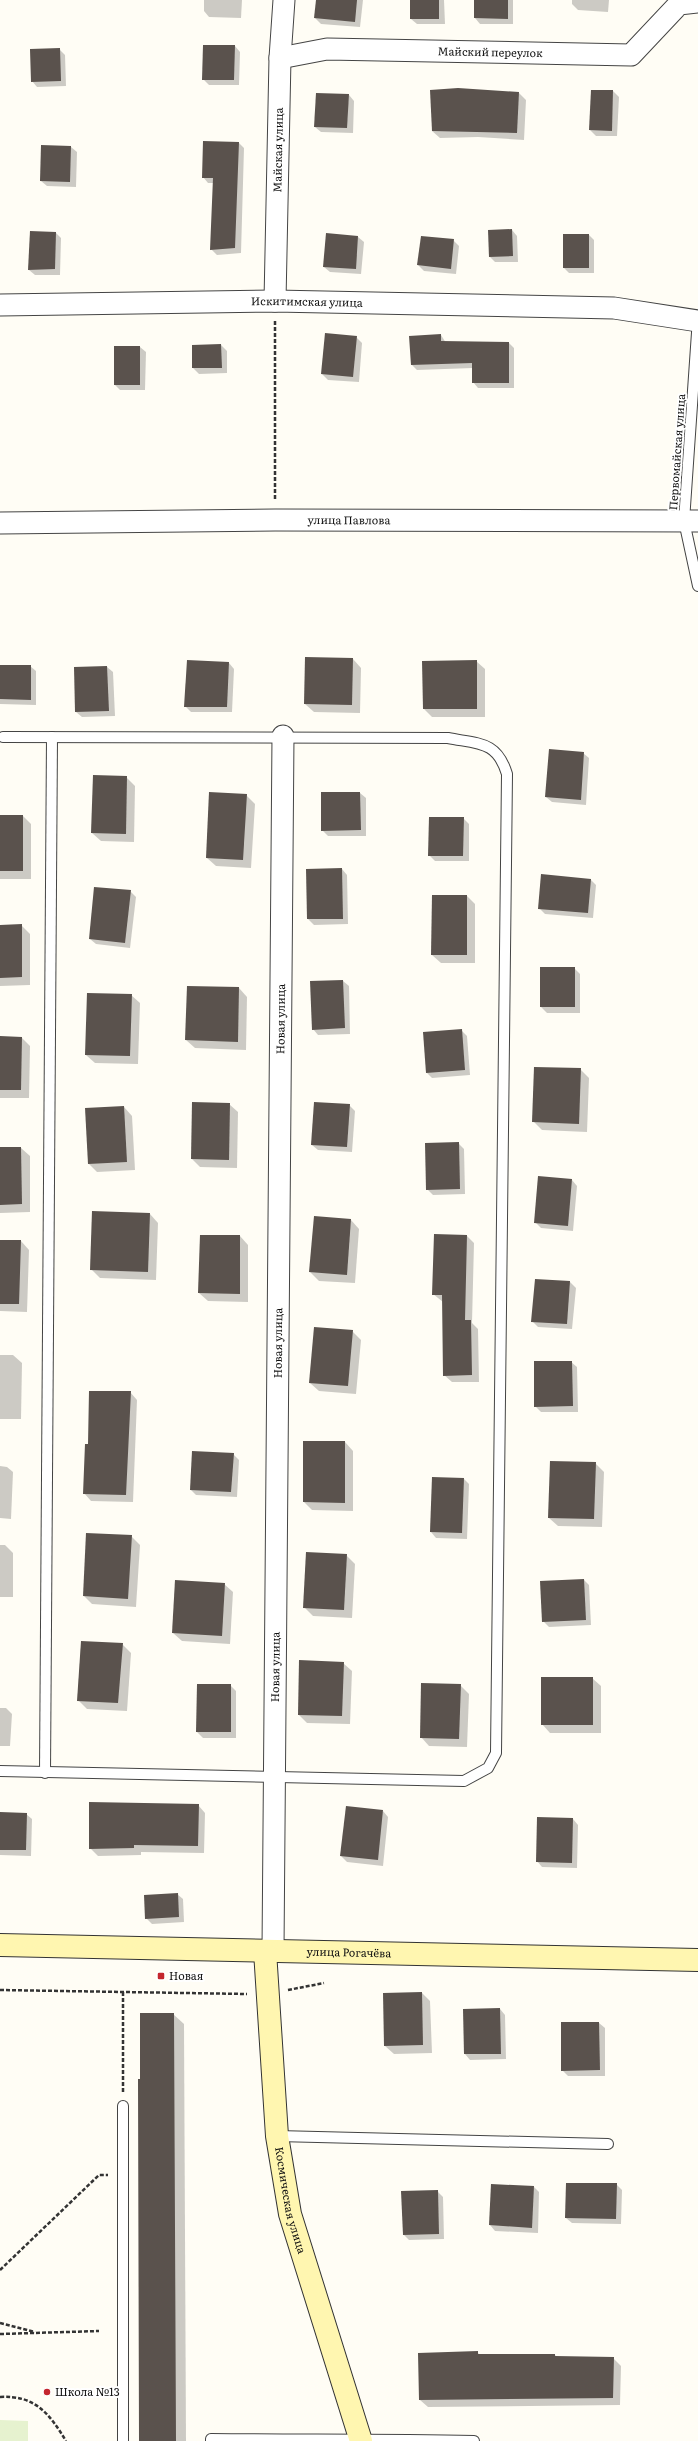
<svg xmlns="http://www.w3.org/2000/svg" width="698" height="2441" viewBox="0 0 698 2441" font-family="Literata,serif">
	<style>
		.pitch { fill: #e6f2cf }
		.shadow { fill: #0003 }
		.building { fill: #5a524d }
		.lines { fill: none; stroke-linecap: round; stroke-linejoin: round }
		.lane-casing { stroke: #444; stroke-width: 12 }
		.street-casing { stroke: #444; stroke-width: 23 }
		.secondary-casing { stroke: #333; stroke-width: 24 }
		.path { stroke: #333; stroke-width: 2.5; stroke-dasharray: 4 2; stroke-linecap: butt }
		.lane { stroke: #fff; stroke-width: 10 }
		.street { stroke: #fff; stroke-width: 21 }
		.secondary { stroke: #fff6b0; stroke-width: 22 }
		.poi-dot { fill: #c4262e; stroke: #fff; stroke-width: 1.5 }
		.labels { text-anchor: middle; stroke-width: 4; stroke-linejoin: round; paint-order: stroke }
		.street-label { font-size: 11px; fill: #111; stroke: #fff }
		.poi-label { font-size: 11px; fill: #111; stroke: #fff; text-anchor: start }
	</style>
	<rect width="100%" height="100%" fill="#fffdf5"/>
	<polygon class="pitch" points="0,2420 28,2421 28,2441 0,2441"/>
	<g class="shadow">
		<polygon points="204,0 242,0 241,18 209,17 204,11"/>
		<polygon points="317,0 363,0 360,27 321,24 315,18"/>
		<polygon points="411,0 444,0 445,24 417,24 411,19"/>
		<polygon points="475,0 513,0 513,24 480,24 475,18"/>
		<polygon points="572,0 609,0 608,12 578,10 572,4"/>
		<polygon points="235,46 240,52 239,85 209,85 203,79"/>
		<polygon points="59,49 65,55 66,86 37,87 32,81"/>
		<polygon points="592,91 613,91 619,97 617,136 596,136 590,130"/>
		<polygon points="519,93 526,100 524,140 478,137 440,138 432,131"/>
		<polygon points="349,95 354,101 353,133 321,132 315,127"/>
		<polygon points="239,143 244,148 241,253 217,255 211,249 214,183 208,183 203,177"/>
		<polygon points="71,147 77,152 76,187 47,186 41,181"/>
		<polygon points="512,230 517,236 518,262 495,262 490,257"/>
		<polygon points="56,233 61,238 60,275 35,275 29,270"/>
		<polygon points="589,235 594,240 594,273 569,273 564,268"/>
		<polygon points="358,237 364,242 361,274 330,272 324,267"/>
		<polygon points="453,240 459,246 456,274 424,271 418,265"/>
		<polygon points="441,335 446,343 509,343 514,348 514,388 478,388 473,382 473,368 417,370 412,365"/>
		<polygon points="356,337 362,343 359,382 328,380 322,374"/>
		<polygon points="221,345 227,351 227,373 199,374 193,368"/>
		<polygon points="140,347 146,352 145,390 120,390 115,385"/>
		<polygon points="353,659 361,668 360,713 314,712 305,704"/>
		<polygon points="476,661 485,669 485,717 432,717 424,709 423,662"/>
		<polygon points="229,663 234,669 232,712 191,712 185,706"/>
		<polygon points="0,666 30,666 36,671 36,705 0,704"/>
		<polygon points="107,667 113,672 115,716 82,717 76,712 75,668"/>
		<polygon points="583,753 589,758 586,805 552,802 546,797"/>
		<polygon points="126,777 135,786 134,842 101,841 92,833"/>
		<polygon points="322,793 360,793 366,798 366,836 328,836 322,830"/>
		<polygon points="246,795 255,804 251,868 216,866 207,858"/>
		<polygon points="0,816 23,816 31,824 31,879 0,879"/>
		<polygon points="463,818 469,824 469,861 435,861 429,855"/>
		<polygon points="342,869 347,875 348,924 314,925 308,919 307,870"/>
		<polygon points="591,880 596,885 593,918 545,914 539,908"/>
		<polygon points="130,891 136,897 130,948 96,944 90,939"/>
		<polygon points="467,896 475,904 475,963 441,963 432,955"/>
		<polygon points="21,925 30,934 30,985 0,986 0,926"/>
		<polygon points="574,968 580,974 580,1013 547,1013 541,1007"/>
		<polygon points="343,981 349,986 350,1034 318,1035 313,1029"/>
		<polygon points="239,988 247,997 246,1050 195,1048 186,1040"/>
		<polygon points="131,995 140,1003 138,1064 95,1063 86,1055"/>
		<polygon points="461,1030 467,1036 470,1075 432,1078 427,1073"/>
		<polygon points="0,1037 22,1038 30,1046 29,1098 0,1098"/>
		<polygon points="580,1069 589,1078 587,1132 542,1130 534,1122"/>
		<polygon points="229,1104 238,1112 237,1168 200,1167 192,1159"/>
		<polygon points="349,1105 355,1111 352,1152 318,1150 312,1145"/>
		<polygon points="124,1107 132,1116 135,1170 97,1172 89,1164"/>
		<polygon points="458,1143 464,1149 465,1194 433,1195 427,1189"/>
		<polygon points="0,1148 21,1148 30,1156 30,1212 0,1213"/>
		<polygon points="572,1180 577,1186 573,1231 541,1228 535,1222"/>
		<polygon points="93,1212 150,1214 158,1223 156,1280 100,1278 91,1269"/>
		<polygon points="351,1220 359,1229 355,1283 319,1281 310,1272"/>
		<polygon points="240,1236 248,1245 248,1302 208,1301 199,1293"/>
		<polygon points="467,1236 474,1243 472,1323 478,1329 479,1382 452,1382 444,1375 443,1302 433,1294"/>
		<polygon points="0,1241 21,1241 29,1250 27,1312 0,1311"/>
		<polygon points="536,1280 570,1282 576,1288 572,1329 538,1327 532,1321"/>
		<polygon points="352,1331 361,1340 356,1394 319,1391 310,1383"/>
		<polygon points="0,1355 13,1355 22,1363 21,1419 0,1419"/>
		<polygon points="571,1362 577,1367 578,1412 541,1412 535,1406"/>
		<polygon points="130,1392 137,1400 133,1502 91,1501 84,1493 89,1445"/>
		<polygon points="345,1442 353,1451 353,1511 312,1510 304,1502"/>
		<polygon points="233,1454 239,1460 237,1497 196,1495 191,1490"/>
		<polygon points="595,1463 604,1472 602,1527 558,1526 549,1518"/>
		<polygon points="0,1466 7,1467 13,1472 11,1519 0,1518"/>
		<polygon points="464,1479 469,1484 467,1539 436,1538 431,1532"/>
		<polygon points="131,1536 140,1545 136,1607 92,1604 84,1596"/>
		<polygon points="0,1545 5,1545 13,1553 13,1597 0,1597"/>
		<polygon points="346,1555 355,1564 352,1618 313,1616 304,1607"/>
		<polygon points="584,1580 589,1585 591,1625 549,1627 543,1621"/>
		<polygon points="224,1584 233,1592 230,1644 182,1641 173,1633"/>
		<polygon points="122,1644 131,1653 127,1711 87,1709 78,1700"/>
		<polygon points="343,1663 352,1671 350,1724 307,1723 299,1715"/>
		<polygon points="592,1678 601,1686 601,1733 550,1733 542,1724"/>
		<polygon points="230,1685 236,1691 236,1738 203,1738 197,1732"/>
		<polygon points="460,1685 469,1694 467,1747 429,1746 421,1737"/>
		<polygon points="0,1708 6,1708 12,1714 10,1746 0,1746"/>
		<polygon points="198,1805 205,1813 204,1853 141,1852 141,1855 98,1856 90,1848"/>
		<polygon points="383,1811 388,1817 383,1866 347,1862 341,1856"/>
		<polygon points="0,1813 26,1814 32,1819 31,1856 0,1855"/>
		<polygon points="573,1819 578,1825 577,1868 542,1867 537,1861"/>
		<polygon points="177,1894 183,1899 184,1922 152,1924 146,1918"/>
		<polygon points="422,1993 430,2001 432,2053 394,2054 385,2046"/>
		<polygon points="500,2009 505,2015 506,2059 470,2060 465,2054"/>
		<polygon points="173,2014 184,2024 186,2441 140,2441 141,2080"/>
		<polygon points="599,2023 605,2028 605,2076 568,2076 562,2070"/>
		<polygon points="616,2184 622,2190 621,2224 572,2223 566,2218"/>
		<polygon points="492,2185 534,2187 539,2192 538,2233 495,2231 490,2225"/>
		<polygon points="437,2191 443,2197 444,2239 409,2240 404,2235"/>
		<polygon points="477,2352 480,2355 555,2355 557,2357 613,2358 621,2366 620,2405 428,2407 420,2400"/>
	</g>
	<g class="building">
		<polygon points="316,0 357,0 355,22 314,18"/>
		<rect x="410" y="0" width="29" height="19"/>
		<polygon points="474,0 508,0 508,19 474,18"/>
		<polygon points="203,45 235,45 234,80 202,80"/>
		<polygon points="60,48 61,81 31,82 30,49"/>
		<polygon points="458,88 519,92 517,133 432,131 430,90"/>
		<polygon points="591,90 613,90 612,131 589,130"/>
		<polygon points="316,93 349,94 347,128 314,127"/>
		<polygon points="203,141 239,142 235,248 210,250 213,178 202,178"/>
		<polygon points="41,145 71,146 70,182 40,181"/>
		<polygon points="512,229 513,256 489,257 488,230"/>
		<polygon points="30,231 56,232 55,269 28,270"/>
		<polygon points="326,233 358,236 356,269 323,267"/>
		<rect x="563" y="234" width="26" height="34"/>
		<polygon points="421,236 454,239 451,269 417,265"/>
		<polygon points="325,333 357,336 353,377 321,374"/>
		<polygon points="441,334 441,341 509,342 509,383 472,383 472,363 411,365 409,336"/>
		<polygon points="221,344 222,368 192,368 192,345"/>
		<rect x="114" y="346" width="26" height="39"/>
		<polygon points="305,657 353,658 352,705 304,704"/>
		<polygon points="187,660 229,662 227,707 184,707"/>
		<polygon points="477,660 477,709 423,709 422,661"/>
		<polygon points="0,665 31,665 31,700 0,699"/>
		<polygon points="107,666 109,711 75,712 74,667"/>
		<polygon points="549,749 584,752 581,800 545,797"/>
		<polygon points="93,775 127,776 126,834 91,833"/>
		<polygon points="209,792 247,794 243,860 206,858"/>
		<polygon points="321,792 360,792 361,830 321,831"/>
		<rect x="0" y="815" width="23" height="56"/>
		<polygon points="429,817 464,817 463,856 428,856"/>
		<polygon points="342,868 343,919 307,919 306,869"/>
		<polygon points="541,874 591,879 588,913 538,909"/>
		<polygon points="94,887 131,890 125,943 89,939"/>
		<polygon points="432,895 467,895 467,955 431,955"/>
		<polygon points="22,924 22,977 0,978 0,925"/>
		<rect x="540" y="967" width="35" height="40"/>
		<polygon points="343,980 345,1028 312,1030 310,981"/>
		<polygon points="187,986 239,987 238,1042 185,1040"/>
		<polygon points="87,993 132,994 130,1056 85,1055"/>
		<polygon points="462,1029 465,1070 426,1073 423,1032"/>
		<polygon points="0,1036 22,1037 21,1090 0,1090"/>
		<polygon points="534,1067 581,1068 579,1124 532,1122"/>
		<polygon points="192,1102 230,1103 229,1160 191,1159"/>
		<polygon points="314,1102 350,1104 347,1147 311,1145"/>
		<polygon points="124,1106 127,1162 88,1164 85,1108"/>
		<polygon points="459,1142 460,1189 426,1190 425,1143"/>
		<polygon points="0,1147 21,1147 22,1204 0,1205"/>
		<polygon points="538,1176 572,1179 568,1226 534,1223"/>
		<polygon points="92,1211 150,1213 148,1272 90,1270"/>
		<polygon points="314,1216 351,1219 347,1275 309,1272"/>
		<polygon points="434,1234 467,1235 465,1320 471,1320 472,1375 443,1376 442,1295 432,1295"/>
		<polygon points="200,1235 240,1235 240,1294 198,1293"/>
		<polygon points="0,1240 21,1240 19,1304 0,1304"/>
		<polygon points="535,1279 570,1281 567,1324 531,1322"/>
		<polygon points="314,1327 353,1330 348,1386 309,1383"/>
		<polygon points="534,1361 572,1361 573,1406 534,1407"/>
		<polygon points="89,1391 131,1391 126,1495 83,1494 85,1444 88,1444"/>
		<polygon points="303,1441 345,1441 345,1503 303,1502"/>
		<polygon points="192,1451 234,1453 231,1492 190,1490"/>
		<polygon points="550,1461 596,1462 594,1519 548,1518"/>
		<polygon points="432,1477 464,1478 462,1533 430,1532"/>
		<polygon points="86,1533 132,1535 128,1599 83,1596"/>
		<polygon points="306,1552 347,1554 344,1610 303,1608"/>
		<polygon points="584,1579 586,1620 542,1622 540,1581"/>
		<polygon points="175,1580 225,1583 222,1636 172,1633"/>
		<polygon points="81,1641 123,1643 118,1703 77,1701"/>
		<polygon points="299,1660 344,1662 342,1716 298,1715"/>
		<rect x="541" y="1677" width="52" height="48"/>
		<polygon points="421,1683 461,1684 459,1739 420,1738"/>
		<polygon points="197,1684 231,1684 231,1732 196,1732"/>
		<polygon points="89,1802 199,1804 198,1846 134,1845 134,1848 89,1849"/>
		<polygon points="346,1806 383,1810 378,1860 340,1856"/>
		<polygon points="0,1812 27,1813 26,1850 0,1850"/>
		<polygon points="537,1817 573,1818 572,1863 536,1862"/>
		<polygon points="178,1893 179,1917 145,1919 144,1895"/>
		<polygon points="422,1992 423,2045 384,2046 383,1993"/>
		<polygon points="500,2008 501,2054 464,2054 463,2009"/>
		<polygon points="140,2013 174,2013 176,2441 139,2441 138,2079 140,2079"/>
		<polygon points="561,2022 599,2022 600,2070 561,2071"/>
		<polygon points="566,2183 617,2183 616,2219 565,2218"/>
		<polygon points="491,2184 534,2186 532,2228 489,2225"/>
		<polygon points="438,2190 439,2234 403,2235 401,2191"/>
		<polygon points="478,2351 478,2354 555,2354 555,2356 614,2357 613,2398 419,2400 418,2353"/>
	</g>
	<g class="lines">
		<g class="lane-casing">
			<g id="lane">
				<polyline points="698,318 684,521 698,586"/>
				<path d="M0,1771l464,10 24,-13 8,-15 11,-979c-10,-33 -28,-30 -59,-36l-445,-1"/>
				<polyline points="45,1773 52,737"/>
				<polyline points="277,2136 608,2144"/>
				<polyline points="123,2441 123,2106"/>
				<path d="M211,2441v-2c88,1 175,0 263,2"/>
			</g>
		</g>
		<g class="street-casing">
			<g id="street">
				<path id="s1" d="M280,58l47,-9 304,6 48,-51 19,-2"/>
				<path id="s2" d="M275,301l5,-243 4,-58"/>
				<path id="s3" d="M0,305l275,-4 339,7 84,13"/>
				<path id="s4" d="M0,523l275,-3 423,1"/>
				<path id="s5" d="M273,1950l10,-1214"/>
			</g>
		</g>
		<g class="secondary-casing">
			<g id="secondary">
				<path id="s6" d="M0,1945l698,15"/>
				<path id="s7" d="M265,1951l12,185 13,78 71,227"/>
			</g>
		</g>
		<g class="path">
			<polyline points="275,321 275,500"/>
			<polyline points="0,1990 247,1994"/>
			<polyline points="288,1990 324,1983"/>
			<polyline points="123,1992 123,2092"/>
			<polyline points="0,2270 99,2175 108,2175"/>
			<polyline points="0,2323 35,2332"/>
			<polyline points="0,2334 99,2331"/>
			<path d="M0,2397c35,-2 49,16 66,44"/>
		</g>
		<use href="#lane" class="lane"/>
		<use href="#street" class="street"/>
		<use href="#secondary" class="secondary"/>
	</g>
	<g class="poi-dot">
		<rect x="157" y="1972" width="8" height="8" rx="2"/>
		<circle cx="47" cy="2392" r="4"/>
	</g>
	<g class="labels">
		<g class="street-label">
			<text dy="4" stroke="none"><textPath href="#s1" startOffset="211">Майский переулок</textPath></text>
			<text dy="4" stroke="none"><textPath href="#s2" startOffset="151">Майская улица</textPath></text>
			<text dy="4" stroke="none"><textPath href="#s3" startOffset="307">Искитимская улица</textPath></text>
			<text transform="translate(677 452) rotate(-86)" y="4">Первомайская улица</text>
			<text dy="4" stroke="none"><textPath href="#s4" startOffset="349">улица Павлова</textPath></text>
			<text dy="4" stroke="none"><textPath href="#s5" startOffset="931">Новая улица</textPath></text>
			<text dy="4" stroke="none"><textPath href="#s5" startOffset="607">Новая улица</textPath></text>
			<text dy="4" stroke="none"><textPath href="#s5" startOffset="283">Новая улица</textPath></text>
			<text dy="4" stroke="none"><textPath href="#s6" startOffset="349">улица Рогачёва</textPath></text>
			<text dy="4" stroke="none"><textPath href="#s7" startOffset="251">Космическая улица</textPath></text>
		</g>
		<g class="poi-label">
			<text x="169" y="1980">Новая</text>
			<text x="55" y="2396">Школа №13</text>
		</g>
	</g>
</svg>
